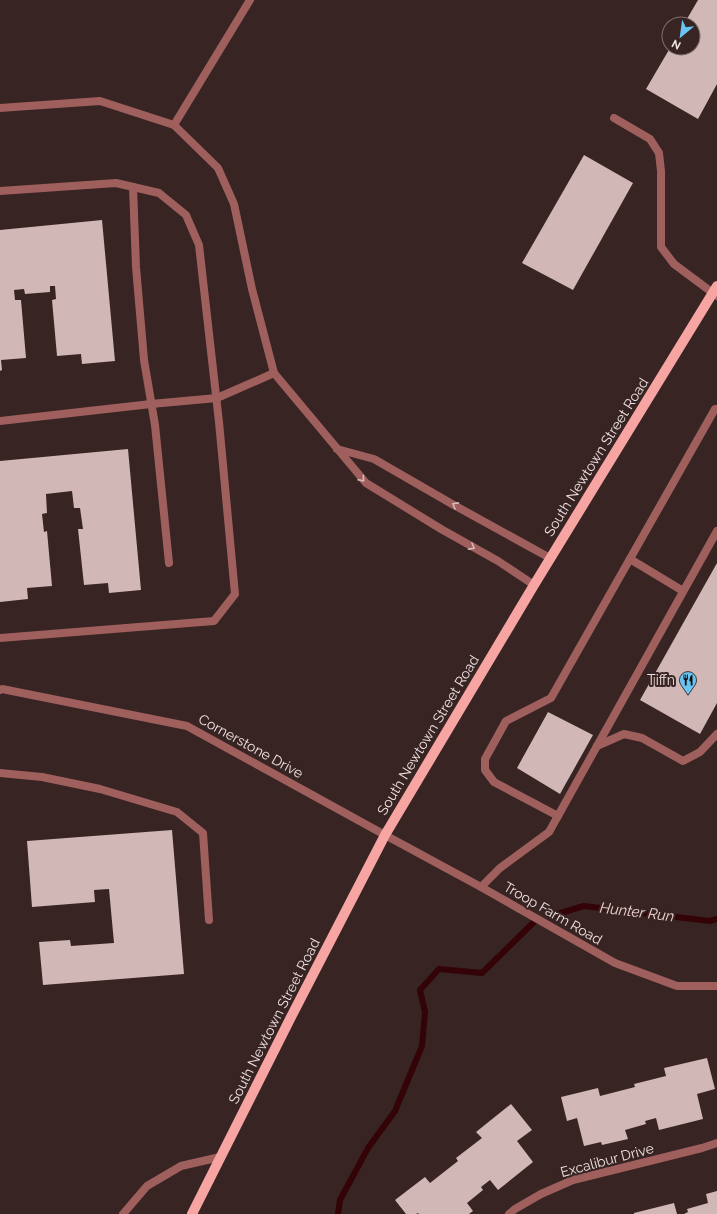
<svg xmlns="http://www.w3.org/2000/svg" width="717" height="1214" viewBox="0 0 717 1214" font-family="Raleway,sans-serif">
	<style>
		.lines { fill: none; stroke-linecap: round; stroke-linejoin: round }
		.stream { stroke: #330307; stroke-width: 6 }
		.building { fill: #d1b7b6 }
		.lane { stroke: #9f5f5d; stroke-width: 8 }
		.street { stroke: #9f5f5d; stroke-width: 8 }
		.primary { stroke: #f6a5a3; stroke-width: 10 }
		.oneway { stroke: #d7bbb9 }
		.labels { text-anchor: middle; stroke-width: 4; stroke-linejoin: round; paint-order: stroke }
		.street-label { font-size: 14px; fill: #efe2e1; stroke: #372423 }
		.poi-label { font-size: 14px; fill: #efe2e1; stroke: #372423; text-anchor: end }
		.water-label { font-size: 15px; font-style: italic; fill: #f0d4d2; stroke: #372423 }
	</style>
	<rect width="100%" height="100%" fill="#372423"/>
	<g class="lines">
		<g class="stream">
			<polyline points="557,914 584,906 710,921 717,919"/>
			<polyline points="338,1214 340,1200 368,1148 395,1111 422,1046 425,1012 420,990 439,969 482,973 537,919"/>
		</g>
	</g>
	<g class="building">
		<polygon points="698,0 717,0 717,84 698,119 646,89 670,48 693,48 693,24 684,24"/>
		<polygon points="584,155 633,183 573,290 522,263"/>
		<polygon points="102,220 115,361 82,364 81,354 57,356 52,300 56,299 55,286 50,286 50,292 25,294 24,289 14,290 15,300 21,300 26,358 1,360 2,370 0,371 0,230"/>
		<polygon points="128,449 141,590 109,593 108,583 84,585 78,529 83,529 80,508 74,508 72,491 46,494 47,513 42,514 44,532 47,531 52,586 27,588 28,599 0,602 0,461"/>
		<polygon points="717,563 717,703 700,734 640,700"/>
		<polygon points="548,712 593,735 560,794 517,768"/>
		<polygon points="172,830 184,974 43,985 39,942 70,940 71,946 114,943 109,889 94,890 95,902 32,907 27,841"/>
		<polygon points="707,1058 715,1089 697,1094 703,1119 659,1130 656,1118 645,1121 646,1124 625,1130 628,1139 602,1145 601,1142 584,1146 577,1118 567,1121 561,1097 598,1088 600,1096 635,1087 634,1084 666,1076 664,1068"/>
		<polygon points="511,1104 532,1130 517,1141 533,1162 498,1190 490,1180 481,1187 483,1190 467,1203 473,1211 469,1214 419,1214 418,1213 416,1214 406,1214 395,1200 425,1177 430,1183 458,1161 456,1158 482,1138 476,1132"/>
		<polygon points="717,1191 717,1214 684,1214 688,1212 687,1209 708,1203 706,1194"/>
		<polygon points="674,1203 677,1214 634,1214 634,1213"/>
	</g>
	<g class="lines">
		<g class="lane">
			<polyline points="0,108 100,101 174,125 218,168 234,204 252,289 274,373"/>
			<polyline points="174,125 250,0"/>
			<polyline points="133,187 136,267 144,360 155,425 169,563"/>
			<polyline points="0,191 116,183 159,193 186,215 199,245 219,422 235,594 214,621 0,638"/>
			<polyline points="0,421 151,404 217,398 274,373 366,483 441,529 498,561 534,585"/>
			<polyline points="337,449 374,459 452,504 550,558"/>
			<polyline points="597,746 624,734 642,738 683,761 700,752 717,734"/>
			<polyline points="0,773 42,777 100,789 177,812 203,833 209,920"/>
			<polyline points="558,816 494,782 485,770 485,759 506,721 551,698 715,409 717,409"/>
			<polyline points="481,887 500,868 549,832 717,531"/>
			<polyline points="123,1214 147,1186 181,1166 220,1157"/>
		</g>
		<g class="street">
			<polyline points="614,118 650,139 659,153 661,171 661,247 674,264 717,296"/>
			<polyline points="630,559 683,591"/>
			<polyline points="0,690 2,689 187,726 385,835 481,887 615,963 677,986 717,986"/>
			<polyline points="509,1214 515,1209 541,1194 573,1180 702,1148 717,1143"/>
		</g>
		<polyline class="primary" points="192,1214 290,1019 385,835 534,585 717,286"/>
	</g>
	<defs><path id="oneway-chevron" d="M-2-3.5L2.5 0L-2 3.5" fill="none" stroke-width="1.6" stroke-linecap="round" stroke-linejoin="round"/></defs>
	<g class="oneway">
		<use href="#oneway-chevron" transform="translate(362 479) rotate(49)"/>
		<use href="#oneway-chevron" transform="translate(455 505) rotate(-151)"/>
		<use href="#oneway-chevron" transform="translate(472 547) rotate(29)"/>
	</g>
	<defs>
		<g id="restaurant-pin" transform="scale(0.9)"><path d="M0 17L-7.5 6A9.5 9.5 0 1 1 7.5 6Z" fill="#68c4f0" stroke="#372423"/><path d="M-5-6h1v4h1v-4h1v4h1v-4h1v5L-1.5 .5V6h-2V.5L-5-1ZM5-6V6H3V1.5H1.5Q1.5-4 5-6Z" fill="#111"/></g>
	</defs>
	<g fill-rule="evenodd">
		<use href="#restaurant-pin" x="688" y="680"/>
	</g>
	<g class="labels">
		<g class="street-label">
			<text transform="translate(596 457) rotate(-58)" y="5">South Newtown Street Road</text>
			<text transform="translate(428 735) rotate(-59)" y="5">South Newtown Street Road</text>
			<text transform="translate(251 746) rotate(29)" y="5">Cornerstone Drive</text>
			<text transform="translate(553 913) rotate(30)" y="5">Troop Farm Road</text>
			<text transform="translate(274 1021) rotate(-63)" y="5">South Newtown Street Road</text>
			<text transform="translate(607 1160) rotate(-15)" y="5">Excalibur Drive</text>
		</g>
		<g class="poi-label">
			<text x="675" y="685">Tiffn</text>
		</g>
		<g class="water-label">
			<text transform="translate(637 912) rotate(7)" y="5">Hunter Run</text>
		</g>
	</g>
	<g transform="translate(681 36) rotate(209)"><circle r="19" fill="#372423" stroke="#81706f"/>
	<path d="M0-3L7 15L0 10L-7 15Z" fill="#68c4f0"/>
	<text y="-6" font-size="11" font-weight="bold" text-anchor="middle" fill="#efe2e1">N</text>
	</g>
</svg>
